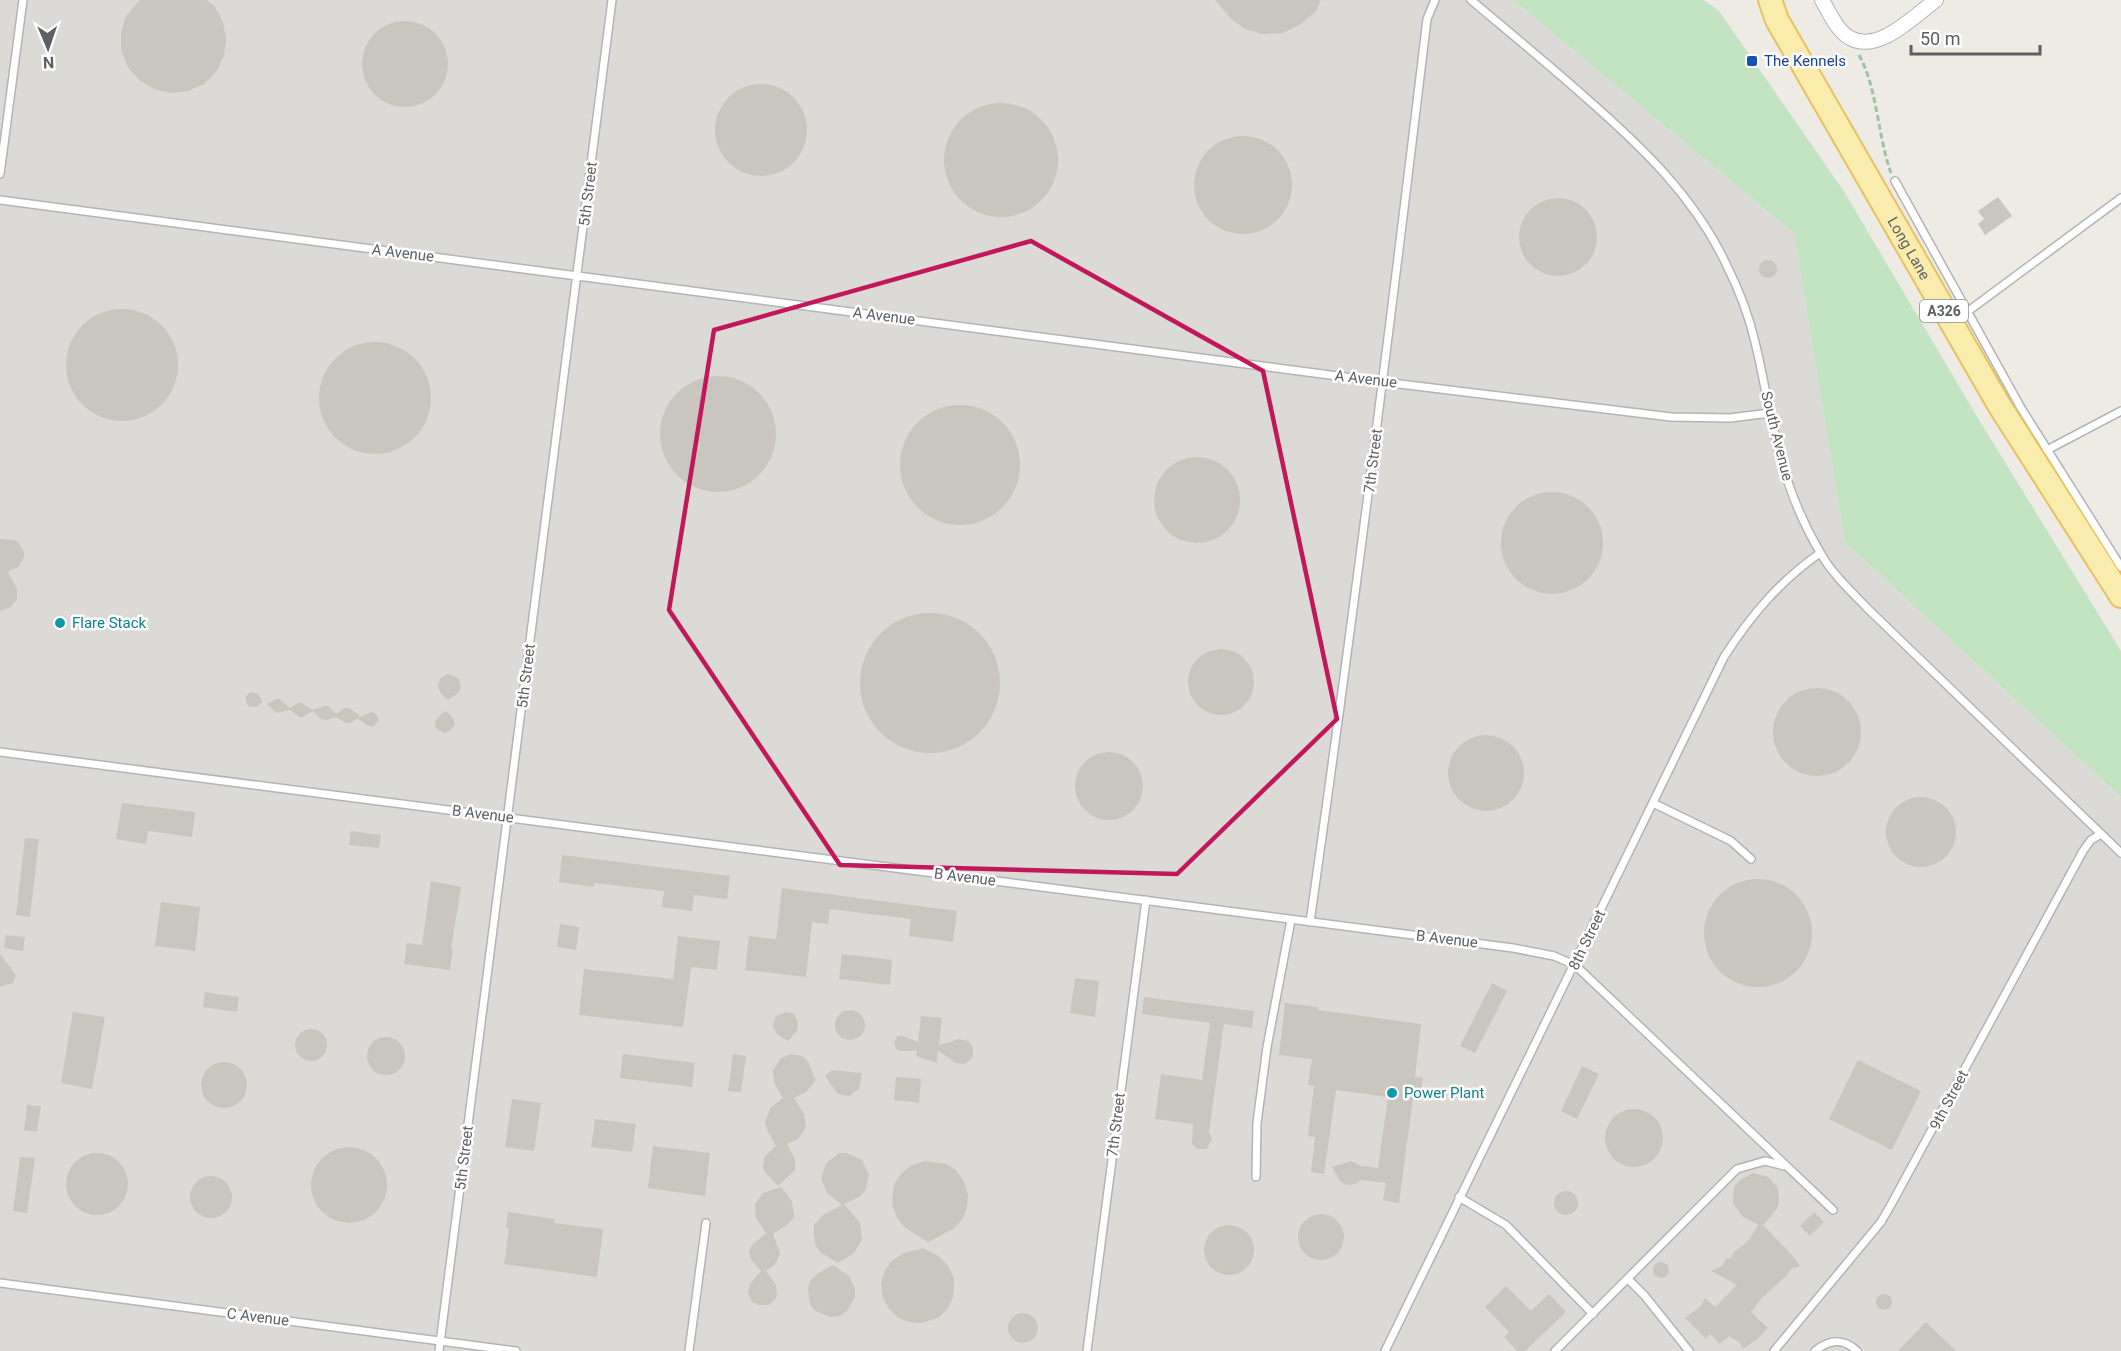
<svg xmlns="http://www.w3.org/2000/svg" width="2121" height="1351" viewBox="0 0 2121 1351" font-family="Roboto,sans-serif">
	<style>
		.industrial { fill: #dcdad6 }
		.green { fill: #c2e4c1 }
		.building { fill: #c9c6c0 }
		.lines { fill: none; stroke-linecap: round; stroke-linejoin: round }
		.lane-casing { stroke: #b1b4b8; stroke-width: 10 }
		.street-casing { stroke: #b1b4b8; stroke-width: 16 }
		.primary-casing { stroke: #e9c061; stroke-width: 26 }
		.path { stroke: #9bc4a6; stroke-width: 3; stroke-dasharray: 6 3; stroke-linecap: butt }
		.lane { stroke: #fff; stroke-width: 7 }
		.street { stroke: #fff; stroke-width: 14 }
		.primary { stroke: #faecac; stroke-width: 22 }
		.marked { fill: none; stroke: #c2185b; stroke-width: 4.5; stroke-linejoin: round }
		.transit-dot { fill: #1a4fb4; stroke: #fff; stroke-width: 2 }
		.culture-dot { fill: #0f9aa8; stroke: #fff; stroke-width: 2 }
		.labels { text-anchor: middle; stroke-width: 5; stroke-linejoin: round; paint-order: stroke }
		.shield { fill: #fff; stroke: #8d8f92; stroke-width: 1.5 }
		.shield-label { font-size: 14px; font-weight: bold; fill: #5c5f63 }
		.transit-label { font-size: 15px; fill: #164399; stroke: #fff; text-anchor: start }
		.street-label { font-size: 15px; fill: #5c5f63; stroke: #fff }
		.culture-label { font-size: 15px; fill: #0d838f; stroke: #fff; text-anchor: start }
	</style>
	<rect width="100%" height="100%" fill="#edebe4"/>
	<polygon class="industrial" points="0,0 1513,0 1794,233 1845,542 2121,797 2121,1351 0,1351"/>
	<polygon class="green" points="1513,0 1704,0 1719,11 1845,193 1979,420 2121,651 2121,797 1845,542 1794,233"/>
	<g class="building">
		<polygon points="140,0 207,0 215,7 223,22 226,39 224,56 216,72 204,84 188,91 171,93 154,89 139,80 128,67 121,50 121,33 126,16"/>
		<polygon points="1215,0 1321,0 1316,11 1301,24 1283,33 1262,34 1245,29 1230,18"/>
		<circle cx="405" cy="64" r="43"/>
		<circle cx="761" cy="130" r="46"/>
		<circle cx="1001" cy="160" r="57"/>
		<circle cx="1243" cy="185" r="49"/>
		<polygon points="1998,197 2012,216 1985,235 1978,224 1984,219 1978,211"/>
		<circle cx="1558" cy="237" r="39"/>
		<circle cx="1768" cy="269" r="9"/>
		<circle cx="122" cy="365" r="56"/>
		<circle cx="375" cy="398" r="56"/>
		<circle cx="718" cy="434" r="58"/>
		<circle cx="960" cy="465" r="60"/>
		<circle cx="1197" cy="500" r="43"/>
		<circle cx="1552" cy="543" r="51"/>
		<polygon points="0,539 15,540 19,543 24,552 24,557 19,566 8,572 17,589 17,599 11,607 0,611"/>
		<circle cx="930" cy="683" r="70"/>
		<circle cx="1221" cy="682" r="33"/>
		<polygon points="448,674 458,678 461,688 457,694 447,700 440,692 438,685 441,678"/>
		<circle cx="1817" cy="732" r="44"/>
		<polygon points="251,692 258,694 263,702 256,707 248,706 246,702 246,696"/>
		<polygon points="278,698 290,708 300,702 313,710 327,705 336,714 344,708 349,708 360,716 351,723 346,723 336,717 326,720 321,719 313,711 301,718 290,710 276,713 267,704"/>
		<polygon points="446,711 453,718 455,724 450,731 444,733 436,728 435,721 439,716"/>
		<polygon points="372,712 376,714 379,720 373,727 369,726 357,718"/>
		<circle cx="1486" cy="773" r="38"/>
		<circle cx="1109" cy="786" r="34"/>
		<circle cx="1921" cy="832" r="35"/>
		<polygon points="122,803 195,812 192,837 148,831 146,844 116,839"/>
		<polygon points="351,831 381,835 379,848 349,845"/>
		<polygon points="25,838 39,839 30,917 16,915"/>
		<polygon points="562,855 730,876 727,899 694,895 692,911 662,907 664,891 594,883 594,887 559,882"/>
		<circle cx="1758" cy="933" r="54"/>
		<polygon points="431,881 461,887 451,949 453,949 450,970 404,964 407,943 422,945"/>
		<polygon points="782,888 957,911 953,942 909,936 911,919 830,909 828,924 812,922 806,977 745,970 749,936 776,939"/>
		<polygon points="161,902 200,907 195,951 155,946"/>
		<polygon points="560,924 579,927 576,950 557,947"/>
		<polygon points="6,935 25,937 23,951 4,948"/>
		<polygon points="678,936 720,941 717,970 691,967 683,1027 579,1015 584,969 673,979"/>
		<polygon points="0,954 16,975 13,983 0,987"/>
		<polygon points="842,954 892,960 890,985 839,979"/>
		<polygon points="1075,978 1099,981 1095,1017 1070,1013"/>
		<polygon points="1492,983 1507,991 1475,1053 1460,1046"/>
		<polygon points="205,992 239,997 237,1012 203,1007"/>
		<polygon points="1144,997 1254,1011 1252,1028 1224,1024 1209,1132 1212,1139 1207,1149 1197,1149 1192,1144 1193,1124 1155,1119 1161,1074 1202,1080 1210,1023 1142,1014"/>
		<polygon points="1285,1003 1318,1007 1318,1010 1421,1024 1415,1077 1423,1078 1420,1099 1413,1098 1399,1203 1383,1200 1386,1183 1361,1180 1355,1184 1347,1185 1340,1181 1332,1167 1351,1161 1361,1166 1378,1168 1388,1097 1336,1090 1324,1174 1311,1172 1315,1137 1308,1136 1314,1086 1308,1085 1312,1059 1279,1055"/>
		<circle cx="850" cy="1025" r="15"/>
		<polygon points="73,1012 105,1017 92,1089 61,1083"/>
		<polygon points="786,1012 794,1014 798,1022 797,1031 788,1041 777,1034 773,1026 775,1017"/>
		<polygon points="921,1016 942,1018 939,1045 959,1039 968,1041 973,1047 973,1056 970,1060 964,1064 956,1063 938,1051 937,1063 916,1056 917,1051 901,1051 896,1049 894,1042 898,1036 903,1036 918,1042"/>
		<circle cx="311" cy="1045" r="16"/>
		<circle cx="386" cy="1056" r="19"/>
		<polygon points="623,1054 695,1063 692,1087 620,1078"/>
		<polygon points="733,1054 746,1056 741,1092 728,1091"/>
		<polygon points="791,1054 802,1056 807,1060 816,1080 806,1092 794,1098 804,1114 806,1127 798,1139 787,1144 795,1159 795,1170 778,1186 765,1172 763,1167 764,1157 776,1146 767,1130 765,1123 770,1108 783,1098 774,1083 773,1070 781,1058"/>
		<polygon points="1858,1060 1921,1091 1892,1150 1829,1119"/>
		<circle cx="224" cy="1085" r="23"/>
		<polygon points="1582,1066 1599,1074 1577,1119 1561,1111"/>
		<polygon points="832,1070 862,1073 859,1089 849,1096 838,1094 825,1076"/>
		<polygon points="896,1077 921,1079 919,1103 894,1100"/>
		<polygon points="512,1099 541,1103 534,1151 505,1147"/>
		<polygon points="27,1105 41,1106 37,1132 24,1130"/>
		<circle cx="1634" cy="1138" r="29"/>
		<polygon points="595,1119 636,1124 632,1152 591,1147"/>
		<polygon points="653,1146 710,1153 705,1196 648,1188"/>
		<circle cx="349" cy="1185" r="38"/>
		<polygon points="839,1153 847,1153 862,1160 869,1175 865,1191 859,1197 842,1205 827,1193 821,1178 826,1163"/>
		<circle cx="97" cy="1184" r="31"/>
		<polygon points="20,1157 35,1158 27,1213 13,1211"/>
		<polygon points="925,1161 946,1164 957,1171 964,1182 968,1194 967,1208 962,1220 953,1229 928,1242 904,1227 896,1216 892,1204 894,1184 902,1173 912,1165"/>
		<polygon points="1753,1173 1768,1177 1778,1188 1779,1203 1776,1210 1763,1225 1792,1255 1800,1266 1791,1269 1787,1275 1760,1300 1751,1312 1768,1328 1755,1341 1743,1349 1739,1342 1729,1336 1720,1344 1710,1334 1706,1339 1685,1318 1701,1306 1705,1298 1715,1307 1737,1285 1711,1271 1722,1266 1726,1259 1731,1258 1734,1252 1746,1243 1759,1225 1742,1216 1733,1203 1734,1187 1739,1181"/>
		<circle cx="211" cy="1197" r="21"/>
		<polygon points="781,1187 792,1201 794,1217 787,1225 773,1234 780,1253 776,1263 766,1271 776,1285 777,1295 775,1300 768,1305 758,1305 752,1302 748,1293 750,1284 761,1271 752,1261 749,1252 751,1246 766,1233 756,1218 755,1204 763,1193"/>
		<circle cx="1566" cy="1203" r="12"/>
		<polygon points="844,1204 860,1223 862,1239 854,1253 838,1263 821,1253 816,1246 814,1237 814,1225 823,1215"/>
		<polygon points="508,1212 555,1219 554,1223 603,1229 597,1277 504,1264 509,1228 506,1228"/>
		<polygon points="1814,1212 1824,1222 1810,1236 1800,1226"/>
		<circle cx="1321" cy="1237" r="23"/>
		<circle cx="1229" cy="1250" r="25"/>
		<polygon points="923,1248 940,1257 949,1267 954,1279 953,1298 947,1309 938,1318 921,1323 908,1322 897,1317 888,1307 882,1296 881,1282 885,1270 893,1260 904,1253"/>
		<circle cx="1661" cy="1270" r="8"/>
		<polygon points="833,1265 849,1276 855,1289 855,1297 847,1311 840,1316 830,1317 815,1311 810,1304 808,1288 811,1280 817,1274"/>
		<polygon points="1506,1286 1531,1311 1549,1294 1566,1312 1525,1351 1517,1351 1504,1337 1509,1332 1485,1307"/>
		<circle cx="1884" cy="1302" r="8"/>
		<circle cx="1023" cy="1328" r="15"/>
		<polygon points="1926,1322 1956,1351 1898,1351"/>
	</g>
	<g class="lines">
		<g class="lane-casing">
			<g id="lane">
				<path d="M1471,0c38,32 77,64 114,97 56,49 110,100 142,169 12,24 22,50 28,76 10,40 15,81 27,120 8,30 23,65 39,92 12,21 30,37 47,55l253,244"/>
				<polyline points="0,174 23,0"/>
				<polyline points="1895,181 2021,408 2121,567"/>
				<polyline points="0,200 1383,382 1671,417 1730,418 1770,413"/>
				<polyline points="1967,312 2121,198"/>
				<polyline points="2047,450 2121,411"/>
				<polyline points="0,752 1513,948 1554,956 1575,965 1833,1210"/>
				<polyline points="1653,803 1731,841 1751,859"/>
				<path d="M1310,922c43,-300 81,-602 117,-903l8,-19"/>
				<polyline points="1256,1177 1257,1123 1267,1047 1291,920"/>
				<polyline points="1459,1197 1506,1225 1593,1314"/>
				<polyline points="1628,1279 1644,1295 1689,1351"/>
				<polyline points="0,1283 516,1351"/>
				<polyline points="439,1351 612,0"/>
				<polyline points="689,1351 706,1223"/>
				<polyline points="1087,1351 1146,900"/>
				<path d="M1385,1351l339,-694c27,-42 56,-76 96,-104"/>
				<polyline points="1555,1351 1737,1169 1765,1161 1784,1166"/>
				<polyline points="1774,1351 1881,1222 1892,1203 2083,851 2091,840 2101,834"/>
				<path d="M1815,1351c15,-12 28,-13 42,0"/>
			</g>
		</g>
		<g class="street-casing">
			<path id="street" d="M1822,0c7,12 15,31 28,38 28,16 64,-22 86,-38"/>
		</g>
		<g class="primary-casing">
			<g id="primary">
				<path id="s1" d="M1770,0l7,20 222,385 122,191"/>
			</g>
		</g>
		<path class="path" d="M1859,55c18,32 19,82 32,118"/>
		<use href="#lane" class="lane"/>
		<use href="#street" class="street"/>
		<use href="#primary" class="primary"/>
	</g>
	<path class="marked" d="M1031,241l232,130 74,348 -160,155 -337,-9 -171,-255 45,-280z"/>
	<rect class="transit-dot" x="1746" y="55" width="12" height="12" rx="3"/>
	<g class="culture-dot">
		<circle cx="60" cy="623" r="6"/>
		<circle cx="1392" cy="1093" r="6"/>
	</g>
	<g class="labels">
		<rect class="shield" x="1920" y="300" width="48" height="22" rx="4.5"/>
		<g class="shield-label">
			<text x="1944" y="316">A326</text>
		</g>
		<g class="transit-label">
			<text x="1764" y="66">The Kennels</text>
		</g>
		<g class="street-label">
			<text transform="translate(588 194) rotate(-83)" y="5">5th Street</text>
			<text dy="5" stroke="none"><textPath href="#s1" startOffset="285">Long Lane</textPath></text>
			<text transform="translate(403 253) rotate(7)" y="5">A Avenue</text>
			<text transform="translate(884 316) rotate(7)" y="5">A Avenue</text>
			<text transform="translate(1366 379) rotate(7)" y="5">A Avenue</text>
			<text transform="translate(1777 436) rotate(76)" y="5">South Avenue</text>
			<text transform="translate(1373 461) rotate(-83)" y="5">7th Street</text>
			<text transform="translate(526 676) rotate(-83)" y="5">5th Street</text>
			<text transform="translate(483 814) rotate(7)" y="5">B Avenue</text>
			<text transform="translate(965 877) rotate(7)" y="5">B Avenue</text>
			<text transform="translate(1447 939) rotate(7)" y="5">B Avenue</text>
			<text transform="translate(1587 940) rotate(-64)" y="5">8th Street</text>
			<text transform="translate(1949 1100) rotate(-62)" y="5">9th Street</text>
			<text transform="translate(1116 1125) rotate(-83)" y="5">7th Street</text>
			<text transform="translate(464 1158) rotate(-83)" y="5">5th Street</text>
			<text transform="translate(258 1317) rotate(7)" y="5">C Avenue</text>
		</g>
		<g class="culture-label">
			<text x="72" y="628">Flare Stack</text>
			<text x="1404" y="1098">Power Plant</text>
		</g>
	</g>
	<g transform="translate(48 48) rotate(178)" stroke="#ffffff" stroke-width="4.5" paint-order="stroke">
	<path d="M0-4.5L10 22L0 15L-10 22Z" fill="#5c5f63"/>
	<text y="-9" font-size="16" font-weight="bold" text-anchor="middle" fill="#5c5f63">N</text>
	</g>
	<path d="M1911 45v9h129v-9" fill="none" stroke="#5c5f63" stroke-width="3"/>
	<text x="1920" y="45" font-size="18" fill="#5c5f63" stroke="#ffffff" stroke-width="4.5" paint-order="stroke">50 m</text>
</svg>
